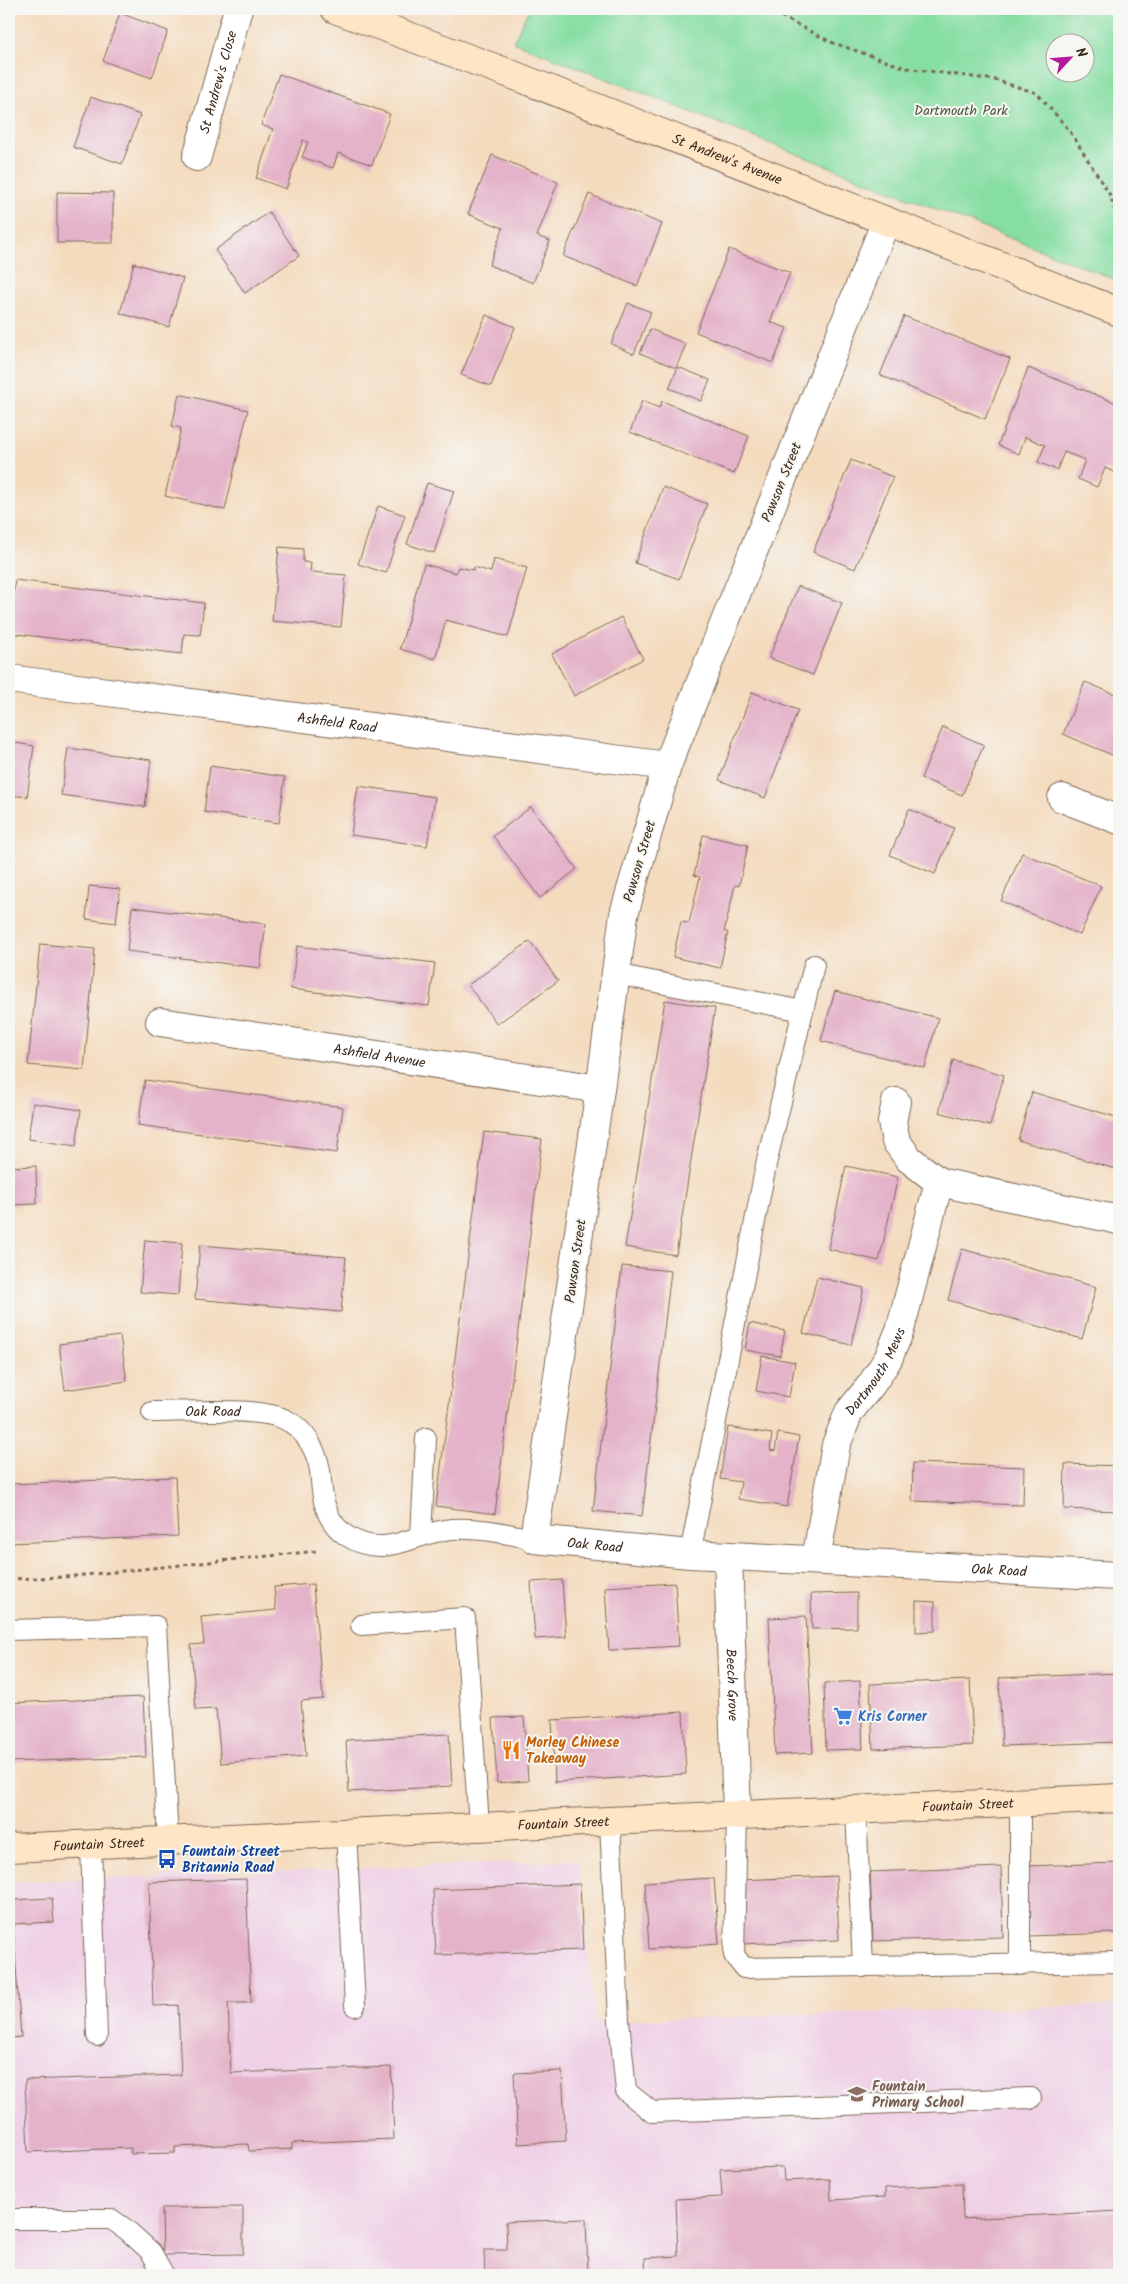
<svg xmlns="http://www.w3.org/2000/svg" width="1128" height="2284" viewBox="0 0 1128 2284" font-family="Kalam,sans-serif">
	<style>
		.built { fill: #efd0e6 }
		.green { fill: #86dea3; stroke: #608460; fill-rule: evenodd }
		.building { fill: #e4b2c9 }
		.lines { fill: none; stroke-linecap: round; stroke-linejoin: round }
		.lane-casing { stroke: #7c6856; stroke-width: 22 }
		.street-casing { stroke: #7c6856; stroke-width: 30 }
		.secondary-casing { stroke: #7c6856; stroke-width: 30 }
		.path { stroke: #7c6856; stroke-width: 3; stroke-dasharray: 4 4; stroke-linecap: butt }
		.lane { stroke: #fff; stroke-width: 20 }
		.street { stroke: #fff; stroke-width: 28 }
		.secondary { stroke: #fde5c5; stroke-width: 28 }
		.labels { text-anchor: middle; stroke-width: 4; stroke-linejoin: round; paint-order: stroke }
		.street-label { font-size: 14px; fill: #3b2a1e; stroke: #f6f6f2 }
		.park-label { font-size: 14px; fill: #4e573f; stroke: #f6f6f2 }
		.shop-label { font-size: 14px; font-weight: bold; fill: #366cbe; stroke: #f6f6f2; text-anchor: start }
		.food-label { font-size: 14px; font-weight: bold; fill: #c56008; stroke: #f6f6f2; text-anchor: start }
		.transit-label { font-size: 14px; font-weight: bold; fill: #164399; stroke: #f6f6f2; text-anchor: start }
		.education-label { font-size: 14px; font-weight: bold; fill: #785e54; stroke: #f6f6f2; text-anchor: start }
	</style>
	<rect width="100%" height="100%" fill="#f6f6f2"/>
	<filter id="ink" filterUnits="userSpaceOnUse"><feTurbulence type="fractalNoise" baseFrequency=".02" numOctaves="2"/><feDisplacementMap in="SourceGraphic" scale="10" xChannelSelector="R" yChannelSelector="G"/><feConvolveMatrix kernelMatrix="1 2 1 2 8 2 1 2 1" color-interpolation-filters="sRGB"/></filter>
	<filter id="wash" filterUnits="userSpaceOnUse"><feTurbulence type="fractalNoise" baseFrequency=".0096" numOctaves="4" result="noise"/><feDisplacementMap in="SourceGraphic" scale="20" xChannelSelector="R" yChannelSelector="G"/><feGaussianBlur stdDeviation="1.12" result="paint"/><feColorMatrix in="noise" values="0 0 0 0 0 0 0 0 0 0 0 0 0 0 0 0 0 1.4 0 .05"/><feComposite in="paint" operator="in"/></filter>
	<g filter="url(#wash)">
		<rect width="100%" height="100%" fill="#f4dbbe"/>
		<polygon class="built" points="578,1860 595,2021 1119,2005 1119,2275 9,2275 9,1882"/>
		<path class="green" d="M529,9h590v272l-606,-239zM1056,42h30v30h-30z"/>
		<g id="blocks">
			<g class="building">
				<polygon points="120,13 168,31 152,78 103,61"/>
				<polygon points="279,74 390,114 372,165 338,153 333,168 302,157 308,142 303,140 286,189 256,178 273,129 261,125"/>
				<polygon points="91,97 140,115 122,164 73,147"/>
				<polygon points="492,155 558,182 537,236 550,241 533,283 489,265 503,228 468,214"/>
				<polygon points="57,192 113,193 113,243 57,243"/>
				<polygon points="589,194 662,224 637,286 563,256"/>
				<polygon points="269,212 299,256 245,293 215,250"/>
				<polygon points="729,249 790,273 770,322 787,328 773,363 696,332"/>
				<polygon points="134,263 183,278 169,327 120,313"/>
				<polygon points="628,303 651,312 634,354 611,344"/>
				<polygon points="486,315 515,327 491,386 461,375"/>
				<polygon points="904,316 1010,359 985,419 880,375"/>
				<polygon points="650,329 686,344 676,368 640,353"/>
				<polygon points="678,367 710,380 701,401 669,388"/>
				<polygon points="1028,368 1119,404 1119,474 1105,468 1097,487 1078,479 1085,460 1064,452 1057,470 1038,462 1045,445 1025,437 1019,454 998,445"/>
				<polygon points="179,394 248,410 225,510 165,496 181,428 172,426"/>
				<polygon points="642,401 659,408 662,401 749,436 734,474 630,432"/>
				<polygon points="851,460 893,477 855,569 813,552"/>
				<polygon points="427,483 454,491 434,553 407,544"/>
				<polygon points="663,487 707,504 679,579 635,563"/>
				<polygon points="378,506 405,515 386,573 358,564"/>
				<polygon points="279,547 303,549 303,562 311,563 310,572 346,575 341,627 272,621"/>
				<polygon points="494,559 527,568 508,637 446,620 435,659 400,649 424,564 456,573 458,567 473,570 474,567 491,572"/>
				<polygon points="15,580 204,603 200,635 184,634 182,654 9,633"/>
				<polygon points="798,586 842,603 813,675 769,658"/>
				<polygon points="621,617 643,659 574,696 552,654"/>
				<polygon points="1085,682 1119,696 1119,758 1063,734"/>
				<polygon points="752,692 798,710 765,798 719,780"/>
				<polygon points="943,727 984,745 962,795 921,778"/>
				<polygon points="9,742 34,746 27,797 9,795"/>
				<polygon points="68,748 151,760 145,807 61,795"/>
				<polygon points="210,766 285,777 279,823 204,812"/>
				<polygon points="358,786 435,797 427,846 351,835"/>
				<polygon points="531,807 577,869 540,898 493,836"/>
				<polygon points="909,809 954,828 935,874 890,855"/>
				<polygon points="703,835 748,845 739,886 735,885 724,932 728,932 720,968 673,957 681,922 689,923 700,877 694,875"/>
				<polygon points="1022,853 1101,886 1080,935 1001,901"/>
				<polygon points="89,886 120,889 116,923 86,919"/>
				<polygon points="132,907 266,924 260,968 127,951"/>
				<polygon points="530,941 558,981 497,1024 468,985"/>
				<polygon points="40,944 95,949 84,1070 28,1065"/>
				<polygon points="297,946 435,963 429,1006 291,989"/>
				<polygon points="835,991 938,1018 925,1068 821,1041"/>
				<polygon points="665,1000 715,1008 676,1255 625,1247"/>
				<polygon points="953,1060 1004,1075 990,1126 939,1112"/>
				<polygon points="145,1080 343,1107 337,1153 138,1125"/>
				<polygon points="1032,1092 1119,1118 1119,1170 1018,1140"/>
				<polygon points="33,1103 81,1110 76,1146 28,1139"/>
				<polygon points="484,1132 542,1139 495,1514 436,1506"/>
				<polygon points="36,1166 37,1204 9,1205 9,1167"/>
				<polygon points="846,1166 898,1177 879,1261 828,1249"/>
				<polygon points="145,1240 182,1243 178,1295 140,1292"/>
				<polygon points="200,1245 346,1257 341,1312 195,1299"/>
				<polygon points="962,1249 1096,1287 1082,1339 948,1300"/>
				<polygon points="622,1266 671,1271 642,1516 593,1511"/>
				<polygon points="817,1277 864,1288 851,1345 803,1333"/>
				<polygon points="750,1323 785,1331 780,1356 745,1350"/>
				<polygon points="120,1336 127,1381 65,1390 59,1344"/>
				<polygon points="762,1356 795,1362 789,1397 756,1391"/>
				<polygon points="728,1427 772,1434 770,1450 775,1451 778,1433 799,1437 787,1507 738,1499 741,1482 720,1479"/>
				<polygon points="913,1463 1024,1467 1023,1505 912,1501"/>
				<polygon points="1065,1464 1119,1466 1119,1511 1064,1509"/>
				<polygon points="175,1477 178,1536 9,1543 9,1484"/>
				<polygon points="562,1580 566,1637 535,1639 531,1582"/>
				<polygon points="675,1583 679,1646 609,1650 605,1587"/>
				<polygon points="313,1584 323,1699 301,1701 306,1756 221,1763 216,1709 196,1710 191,1645 204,1644 201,1617 276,1610 274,1587"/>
				<polygon points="857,1593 857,1628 812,1629 811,1594"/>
				<polygon points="916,1601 935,1602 935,1631 916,1632"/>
				<polygon points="806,1616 813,1753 775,1755 769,1618"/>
				<polygon points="1119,1673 1119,1742 1002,1746 999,1678"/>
				<polygon points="970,1680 973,1745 873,1749 870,1684"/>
				<polygon points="860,1681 863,1749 826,1750 824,1683"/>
				<polygon points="143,1697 146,1757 9,1762 9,1703"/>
				<polygon points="683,1712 686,1774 555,1782 552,1720"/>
				<polygon points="524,1717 528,1781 497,1783 493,1718"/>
				<polygon points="449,1734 452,1786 349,1792 346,1740"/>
				<polygon points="1119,1863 1119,1933 1028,1936 1025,1866"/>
				<polygon points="1001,1867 1003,1937 873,1941 870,1872"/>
				<polygon points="836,1876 839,1940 741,1944 739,1880"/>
				<polygon points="714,1878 719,1944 649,1949 645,1882"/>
				<polygon points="246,1879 251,2003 228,2003 231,2073 391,2067 394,2139 292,2143 292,2149 249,2151 248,2144 175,2147 175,2153 131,2154 131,2148 28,2152 25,2080 181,2075 178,2005 153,2006 149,1882"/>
				<polygon points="580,1884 583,1950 436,1955 433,1890"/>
				<polygon points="9,1894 11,1894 11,1900 52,1898 54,1922 13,1924 21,2037 9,2038"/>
				<polygon points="562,2071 566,2141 518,2144 514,2073"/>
				<polygon points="783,2167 784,2181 830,2179 831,2200 885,2197 885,2188 962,2184 963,2219 1119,2211 1119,2275 646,2275 645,2258 678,2256 676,2199 722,2197 720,2169"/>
				<polygon points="243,2207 243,2254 163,2255 162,2208"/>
				<polygon points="586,2219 588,2275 485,2275 484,2250 507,2250 506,2222"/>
			</g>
		</g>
	</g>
	<g filter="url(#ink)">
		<use href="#blocks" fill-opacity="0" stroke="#7c6856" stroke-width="1"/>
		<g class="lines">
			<g class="lane-casing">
				<g id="lane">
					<polyline points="615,974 803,1011"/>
					<path id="s1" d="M152,1412c32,0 105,-5 132,7 23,10 36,37 37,61 1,21 7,44 26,56 39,25 67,-4 105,-7 28,-2 55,5 82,10"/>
					<polyline points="421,1536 426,1438"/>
					<polyline points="690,1554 767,1160 814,965"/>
					<polyline points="361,1625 465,1618 479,1826"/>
					<polyline points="9,1630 156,1626 168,1839"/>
					<polyline points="1020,1802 1020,1965"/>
					<polyline points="856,1809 863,1967"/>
					<polyline points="737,1814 734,1955 744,1968 1119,1962"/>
					<polyline points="610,1821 619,2020 626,2091 652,2112 1031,2098"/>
					<polyline points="346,1831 355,2006"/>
					<polyline points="91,1844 97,2036"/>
					<polyline points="9,2219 111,2219 127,2230 151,2252 164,2275"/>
				</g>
			</g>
			<g class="street-casing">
				<g id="street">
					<path id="s2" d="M197,157l41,-148"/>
					<path id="s3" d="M886,221l-219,545 -43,148 -24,175 -66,450 156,15 429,22"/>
					<path id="s4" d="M9,679l658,87"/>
					<polyline points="1062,798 1119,820"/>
					<path id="s5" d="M160,1022l440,67"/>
					<polyline points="896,1102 892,1122 896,1141 909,1159 939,1182 1119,1220"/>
					<path id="s6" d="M728,1556l9,258"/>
					<path id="s7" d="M816,1560l20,-115 13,-33 22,-27 17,-26 12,-29 39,-148"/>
				</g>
			</g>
			<g class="secondary-casing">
				<g id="secondary">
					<path id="s8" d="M335,9l165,61 619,242"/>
					<path id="s9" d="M9,1848l1110,-50"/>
				</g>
			</g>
			<g class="path">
				<polyline points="767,9 831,42 906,68 995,80 1037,93 1069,130 1110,195 1119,223"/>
				<polyline points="9,1579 65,1577 317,1551"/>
			</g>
			<use href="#lane" class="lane"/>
			<use href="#street" class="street"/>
			<use href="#secondary" class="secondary"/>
		</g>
	</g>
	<defs>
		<g id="supermarket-bare" transform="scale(1.5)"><path d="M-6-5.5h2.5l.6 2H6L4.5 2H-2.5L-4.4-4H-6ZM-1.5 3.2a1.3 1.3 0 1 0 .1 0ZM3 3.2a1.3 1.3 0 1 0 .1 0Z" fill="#3f7fe0" stroke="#f6f6f2" stroke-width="2.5" paint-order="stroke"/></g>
		<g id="restaurant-bare" transform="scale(1.5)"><path d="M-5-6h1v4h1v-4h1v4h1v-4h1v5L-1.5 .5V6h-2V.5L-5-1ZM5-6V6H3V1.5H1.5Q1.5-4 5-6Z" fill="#e8710a" stroke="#f6f6f2" stroke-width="2.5" paint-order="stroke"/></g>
		<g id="bus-bare" transform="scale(1.5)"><path d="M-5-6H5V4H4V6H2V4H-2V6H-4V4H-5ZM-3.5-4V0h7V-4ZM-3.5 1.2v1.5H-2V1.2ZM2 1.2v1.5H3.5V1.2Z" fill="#1a4fb4" stroke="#f6f6f2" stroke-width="2.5" paint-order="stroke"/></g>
		<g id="school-bare" transform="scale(1.5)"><path d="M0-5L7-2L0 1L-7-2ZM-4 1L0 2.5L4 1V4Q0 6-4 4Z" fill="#8d6e63" stroke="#f6f6f2" stroke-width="2.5" paint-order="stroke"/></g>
	</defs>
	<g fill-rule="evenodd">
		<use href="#supermarket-bare" x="843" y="1716"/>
		<use href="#restaurant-bare" x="511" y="1750"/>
		<use href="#bus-bare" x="167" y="1859"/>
		<use href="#school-bare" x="857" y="2094"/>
	</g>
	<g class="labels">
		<g class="street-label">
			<text dy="5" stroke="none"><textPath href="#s2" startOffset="78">St Andrew's Close</textPath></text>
			<text dy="5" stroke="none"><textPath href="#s8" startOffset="420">St Andrew's Avenue</textPath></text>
			<text transform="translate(781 482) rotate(-68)" y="5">Pawson Street</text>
			<text dy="5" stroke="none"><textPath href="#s4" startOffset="331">Ashfield Road</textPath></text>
			<text transform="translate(639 861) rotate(-74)" y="5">Pawson Street</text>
			<text dy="5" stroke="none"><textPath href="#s5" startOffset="222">Ashfield Avenue</textPath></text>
			<text transform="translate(575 1261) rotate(-82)" y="5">Pawson Street</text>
			<text dy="5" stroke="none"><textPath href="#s7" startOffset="201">Dartmouth Mews</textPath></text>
			<text dy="5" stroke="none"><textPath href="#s1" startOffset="61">Oak Road</textPath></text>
			<text dy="5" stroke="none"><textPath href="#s3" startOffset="1434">Oak Road</textPath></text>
			<text dy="5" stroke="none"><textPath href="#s3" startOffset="1839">Oak Road</textPath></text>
			<text dy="5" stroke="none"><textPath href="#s6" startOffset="129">Beech Grove</textPath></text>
			<text dy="5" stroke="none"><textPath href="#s9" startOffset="960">Fountain Street</textPath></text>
			<text dy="5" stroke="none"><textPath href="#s9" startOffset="555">Fountain Street</textPath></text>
			<text dy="5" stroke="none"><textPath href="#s9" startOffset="90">Fountain Street</textPath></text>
		</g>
		<g class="park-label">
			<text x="961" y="115">Dartmouth Park</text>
		</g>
		<g class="shop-label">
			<text x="858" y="1721">Kris Corner</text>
		</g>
		<g class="food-label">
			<text x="526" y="1747">Morley Chinese<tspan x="526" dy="16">Takeaway</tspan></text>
		</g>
		<g class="transit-label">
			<text x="182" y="1856">Fountain Street<tspan x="182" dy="16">Britannia Road</tspan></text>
		</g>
		<g class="education-label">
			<text x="872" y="2091">Fountain<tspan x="872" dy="16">Primary School</tspan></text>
		</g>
	</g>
	<rect width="1128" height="2284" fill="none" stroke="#f6f6f2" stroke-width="30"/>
	<g transform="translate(1070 58) rotate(64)"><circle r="24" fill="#f6f6f2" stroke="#aba49d"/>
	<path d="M0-4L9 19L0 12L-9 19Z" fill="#b5179e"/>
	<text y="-8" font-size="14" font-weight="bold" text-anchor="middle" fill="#3b2a1e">N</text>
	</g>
</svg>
